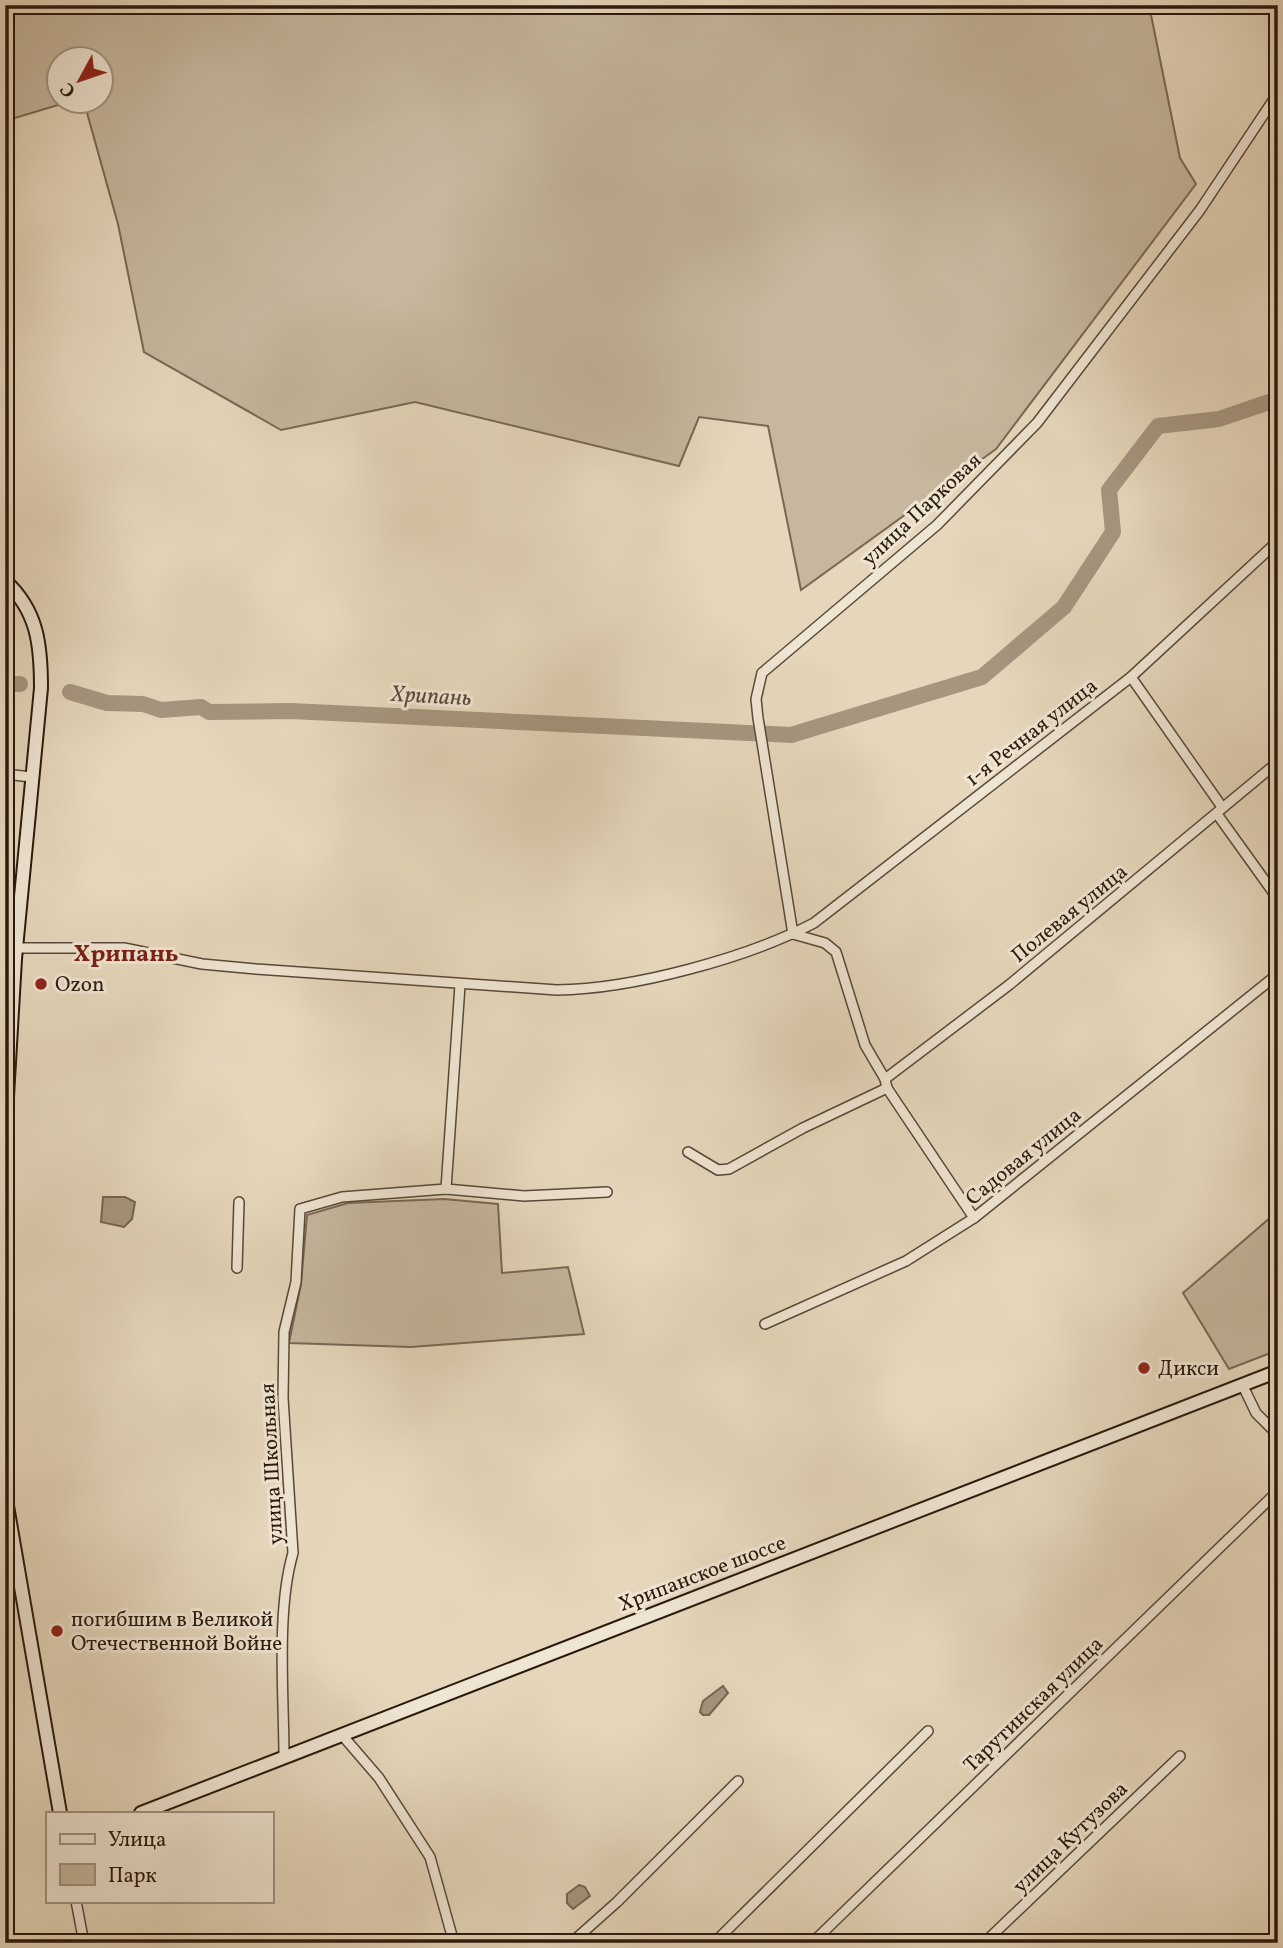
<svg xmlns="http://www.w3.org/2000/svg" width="1283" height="1948" viewBox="0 0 1283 1948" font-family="Vollkorn,serif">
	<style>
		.green { fill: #c6b79e; stroke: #786855; stroke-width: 2 }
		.water { fill: #a69680; stroke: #746452; stroke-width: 2 }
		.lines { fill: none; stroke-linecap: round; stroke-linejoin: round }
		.river { stroke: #a69680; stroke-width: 16 }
		.minor-casing { stroke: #594838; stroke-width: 12 }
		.secondary-casing { stroke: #2a190c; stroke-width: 16 }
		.minor { stroke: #efe5d3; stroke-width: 9 }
		.secondary { stroke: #efe5d3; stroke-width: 12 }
		.poi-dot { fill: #8f2418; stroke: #efe5d3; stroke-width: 2.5 }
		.labels { text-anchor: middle; stroke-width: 6; stroke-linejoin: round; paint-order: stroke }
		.street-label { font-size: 21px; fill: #2a190c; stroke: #efe5d3 }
		.poi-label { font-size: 21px; fill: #2a190c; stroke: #efe5d3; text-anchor: start }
		.water-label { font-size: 23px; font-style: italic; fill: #5c4b3a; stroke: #efe5d3 }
		.quarter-label { font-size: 24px; font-weight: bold; fill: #7a1f14; stroke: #efe5d3 }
	</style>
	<rect width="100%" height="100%" fill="#e6d7bc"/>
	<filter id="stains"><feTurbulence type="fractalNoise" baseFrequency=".00286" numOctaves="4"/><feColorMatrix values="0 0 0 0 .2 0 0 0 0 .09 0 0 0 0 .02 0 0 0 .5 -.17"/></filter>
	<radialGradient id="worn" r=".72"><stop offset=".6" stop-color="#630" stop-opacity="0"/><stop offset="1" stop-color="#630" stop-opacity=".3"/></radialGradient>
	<g class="green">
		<polygon points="5,5 1149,5 1180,158 1196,184 996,449 801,590 768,426 699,417 679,466 415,402 281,430 144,352 118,224 84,102 102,102 102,60 60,60 60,102 68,102 5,121"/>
		<polygon points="444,1199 498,1204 502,1273 568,1267 584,1334 411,1347 289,1343 301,1284 307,1215 348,1203"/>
		<polygon points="1278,1211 1278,1350 1229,1369 1183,1293"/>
	</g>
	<g class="water">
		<polygon points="103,1197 125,1197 135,1202 132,1219 124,1227 101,1222"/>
		<polygon points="723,1686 728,1693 709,1715 703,1715 700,1712 703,1701"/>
		<polygon points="579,1885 585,1887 590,1896 573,1909 567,1903 567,1894"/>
	</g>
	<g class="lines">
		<g class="river">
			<polyline points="5,684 20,684"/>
			<polyline points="70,692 107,703 143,704 161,710 201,707 209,712 291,711 791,735 982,677 1064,607 1113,532 1109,490 1158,426 1219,419 1278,399"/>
		</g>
		<g class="minor-casing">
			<g id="minor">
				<polyline points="1131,677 1222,807"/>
				<polyline points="5,774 31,777"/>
				<polyline points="1217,814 1278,899"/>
				<polyline points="793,934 758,718 756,699 762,673 937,525 1037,423 1200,210 1278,93"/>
				<polyline points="793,934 825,943 836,952 865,1045 885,1079"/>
				<path d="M16,948h108l78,16 54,5 301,21c76,-1 190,-32 257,-67l317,-246 147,-136"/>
				<polyline points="887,1088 885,1079 1009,985 1278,762"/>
				<polyline points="887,1088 974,1218"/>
				<polyline points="688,1152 718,1170 729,1169 803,1128 887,1088"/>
				<polyline points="446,1189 460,985"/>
				<polyline points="237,1268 239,1202"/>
				<polyline points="765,1324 906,1261 974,1218 1278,974"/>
				<polyline points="1242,1384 1256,1413 1278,1435"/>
				<polyline points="342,1735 379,1778 430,1857 454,1943"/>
				<path d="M284,1758c0,-61 -8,-147 9,-205l-10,-155 1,-66 12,-50 4,-73 42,-12 104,-8 78,7 83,-4"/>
				<polyline points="76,1901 84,1943"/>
				<polyline points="571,1943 617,1902 738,1781"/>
				<polyline points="714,1943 928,1731"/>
				<polyline points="812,1943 1278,1491"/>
				<polyline points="984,1943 1180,1756"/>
			</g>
		</g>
		<g class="secondary-casing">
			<g id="secondary">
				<path d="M5,581c33,30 36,65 36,107l-26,271 -10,172"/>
				<polyline points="5,1494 60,1813"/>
				<polyline points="141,1813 1278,1371"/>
			</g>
		</g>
		<use href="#minor" class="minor"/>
		<use href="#secondary" class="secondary"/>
	</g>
	<g class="poi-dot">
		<circle cx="41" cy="984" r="7"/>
		<circle cx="1144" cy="1368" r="7"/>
		<circle cx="57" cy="1631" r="7"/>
	</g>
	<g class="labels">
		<g class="street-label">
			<text transform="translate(921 509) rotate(-43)" y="7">улица Парковая</text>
			<text transform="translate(1031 732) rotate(-38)" y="7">1-я Речная улица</text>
			<text transform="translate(1069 913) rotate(-39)" y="7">Полевая улица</text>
			<text transform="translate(1023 1156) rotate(-39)" y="7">Садовая улица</text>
			<text transform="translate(271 1464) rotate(-93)" y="7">улица Школьная</text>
			<text transform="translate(702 1573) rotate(-21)" y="7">Хрипанское шоссе</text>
			<text transform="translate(1033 1704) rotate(-44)" y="7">Тарутинская улица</text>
			<text transform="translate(1070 1837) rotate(-44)" y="7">улица Кутузова</text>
		</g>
		<g class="poi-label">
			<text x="55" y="991">Ozon</text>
			<text x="1158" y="1375">Дикси</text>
			<text x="71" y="1626">погибшим в Великой<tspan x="71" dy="24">Отечественной Войне</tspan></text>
		</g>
		<g class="water-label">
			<text transform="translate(431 695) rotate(3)" y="8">Хрипань</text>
		</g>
		<g class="quarter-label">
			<text x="126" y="961">Хрипань</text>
		</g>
	</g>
	<rect width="1283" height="1948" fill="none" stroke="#e6d7bc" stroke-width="28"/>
	<rect x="7" y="7" width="1269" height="1934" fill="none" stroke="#2a190c" stroke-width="3.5"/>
	<rect x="14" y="14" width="1255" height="1920" fill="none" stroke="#2a190c" stroke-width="2"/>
	<rect x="46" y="1812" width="228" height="91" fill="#efe5d3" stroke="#a09383" stroke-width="2"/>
	<rect x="60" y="1834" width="35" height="10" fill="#efe5d3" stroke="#a09383" stroke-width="2"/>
	<text x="108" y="1846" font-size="21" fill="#2a190c">Улица</text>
	<rect x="60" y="1864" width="35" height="21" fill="#c6b79e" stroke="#a09383" stroke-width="2"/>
	<text x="108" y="1882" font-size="21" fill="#2a190c">Парк</text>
	<g transform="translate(80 80) rotate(230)"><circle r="33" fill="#efe5d3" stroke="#a09383" stroke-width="2"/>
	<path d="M0-5L12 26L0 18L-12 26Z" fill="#8f2418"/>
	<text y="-10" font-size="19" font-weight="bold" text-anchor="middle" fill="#2a190c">С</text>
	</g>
	<rect width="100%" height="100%" filter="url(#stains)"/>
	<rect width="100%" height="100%" fill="url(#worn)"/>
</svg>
